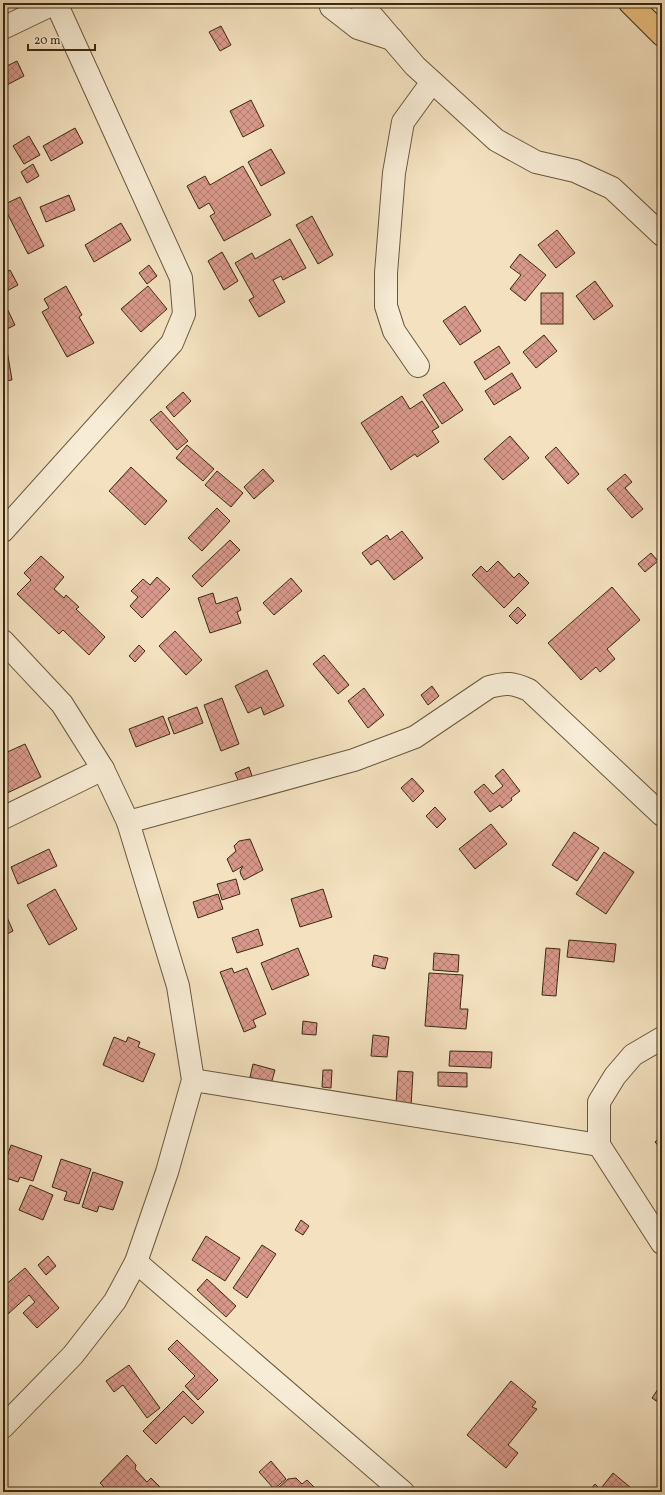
<svg xmlns="http://www.w3.org/2000/svg" width="665" height="1495" viewBox="0 0 665 1495" font-family="Vollkorn,serif">
	<style>
		.building { fill: url(#building-cross-hatch); stroke: #3b2a12 }
		.lines { fill: none; stroke-linecap: round; stroke-linejoin: round }
		.minor-casing { stroke: #69583d; stroke-width: 24 }
		.major-casing { stroke: #3b2a12; stroke-width: 24 }
		.minor { stroke: #f7ecd5; stroke-width: 22 }
		.major { stroke: #eac080; stroke-width: 22 }
	</style>
	<defs>
		<pattern id="building-cross-hatch" width="8" height="8" patternUnits="userSpaceOnUse"><rect width="8" height="8" fill="#d8988b"/><path d="M0 0l8 8M0 8l8-8" fill="none" stroke="#b07c70"/></pattern>
	</defs>
	<rect width="100%" height="100%" fill="#f3e1bf"/>
	<filter id="stains"><feTurbulence type="fractalNoise" baseFrequency=".005" numOctaves="4"/><feColorMatrix values="0 0 0 0 .2 0 0 0 0 .09 0 0 0 0 .02 0 0 0 .5 -.17"/></filter>
	<radialGradient id="worn" r=".72"><stop offset=".6" stop-color="#630" stop-opacity="0"/><stop offset="1" stop-color="#630" stop-opacity=".3"/></radialGradient>
	<g class="building">
		<polygon points="221,26 231,45 220,51 209,32"/>
		<polygon points="17,61 24,76 3,87 3,68"/>
		<polygon points="251,100 264,126 243,137 230,111"/>
		<polygon points="75,128 83,143 51,161 43,146"/>
		<polygon points="29,136 40,155 24,164 13,146"/>
		<polygon points="271,149 285,173 261,186 248,162"/>
		<polygon points="33,164 39,176 27,183 21,172"/>
		<polygon points="243,166 271,215 224,241 210,216 215,213 209,203 199,209 187,186 205,176 210,185"/>
		<polygon points="69,195 75,210 46,222 40,207"/>
		<polygon points="20,197 44,246 28,254 3,205"/>
		<polygon points="312,216 333,255 318,264 296,225"/>
		<polygon points="121,223 131,240 94,262 85,245"/>
		<polygon points="557,230 575,253 556,268 538,245"/>
		<polygon points="290,239 306,268 283,280 281,276 273,280 285,302 259,317 249,300 254,297 235,263 252,253 255,259"/>
		<polygon points="222,252 238,281 224,290 208,261"/>
		<polygon points="520,254 546,275 525,301 510,289 521,275 510,267"/>
		<polygon points="149,265 157,276 147,284 139,273"/>
		<polygon points="10,270 18,285 7,291 3,284 3,274"/>
		<polygon points="595,281 613,306 594,320 576,296"/>
		<polygon points="66,286 82,315 79,317 94,343 67,357 42,312 49,308 44,299"/>
		<polygon points="148,286 167,309 141,332 121,309"/>
		<rect x="541" y="293" width="22" height="31"/>
		<polygon points="3,300 15,325 3,331"/>
		<polygon points="465,306 481,331 460,345 443,321"/>
		<polygon points="544,335 557,351 536,368 523,352"/>
		<polygon points="499,346 510,363 485,380 474,362"/>
		<polygon points="7,350 12,380 4,381 5,386 3,386 3,351"/>
		<polygon points="512,373 521,388 494,405 485,391"/>
		<polygon points="444,382 463,410 442,424 423,395"/>
		<polygon points="183,392 191,401 174,417 166,407"/>
		<polygon points="402,396 410,409 422,401 439,427 432,431 439,442 417,457 415,454 391,470 361,423"/>
		<polygon points="161,411 188,441 177,450 150,420"/>
		<polygon points="510,436 529,458 503,480 484,459"/>
		<polygon points="187,445 214,469 203,481 176,458"/>
		<polygon points="556,447 579,474 568,484 545,457"/>
		<polygon points="131,467 167,501 145,525 109,491"/>
		<polygon points="263,469 274,481 254,499 244,487"/>
		<polygon points="217,471 243,493 231,507 205,485"/>
		<polygon points="625,474 632,482 625,488 643,509 632,518 607,489"/>
		<polygon points="217,508 230,521 202,551 188,538"/>
		<polygon points="402,531 423,558 394,580 378,560 371,565 362,553 387,535 390,540"/>
		<polygon points="230,540 240,550 202,587 192,576"/>
		<polygon points="651,553 658,561 645,572 638,564"/>
		<polygon points="41,556 64,577 54,589 64,598 66,595 79,607 76,609 105,637 89,655 63,630 59,634 17,594 31,580 24,573"/>
		<polygon points="498,561 514,578 519,573 529,583 504,608 472,575 481,566 487,572"/>
		<polygon points="157,577 170,589 142,618 130,606 138,597 131,591 143,579 150,585"/>
		<polygon points="291,578 302,591 274,615 263,603"/>
		<polygon points="612,587 640,620 607,649 615,659 600,672 596,667 581,680 548,643"/>
		<polygon points="213,593 216,604 237,597 241,610 237,612 241,623 210,633 198,598"/>
		<polygon points="518,607 526,615 517,624 509,616"/>
		<polygon points="175,631 202,660 186,675 159,646"/>
		<polygon points="139,645 145,651 135,662 129,656"/>
		<polygon points="324,655 349,685 338,694 313,664"/>
		<polygon points="267,670 284,706 264,715 261,707 248,713 235,686"/>
		<polygon points="432,686 439,696 428,705 421,695"/>
		<polygon points="364,688 384,715 368,728 348,701"/>
		<polygon points="222,698 239,744 221,751 204,705"/>
		<polygon points="197,707 203,723 174,734 168,718"/>
		<polygon points="163,716 170,734 136,747 129,729"/>
		<polygon points="25,744 41,777 3,795 3,754"/>
		<polygon points="249,767 252,776 239,782 235,773"/>
		<polygon points="503,769 520,791 511,798 512,800 502,808 500,805 490,812 474,792 484,784 493,794 503,786 495,776"/>
		<polygon points="412,778 424,791 413,802 401,788"/>
		<polygon points="435,807 446,819 437,828 426,816"/>
		<polygon points="491,824 507,844 475,869 459,849"/>
		<polygon points="574,832 599,848 577,881 552,865"/>
		<polygon points="250,839 263,870 244,880 241,875 240,871 243,866 233,872 227,859 236,851 234,846 239,841"/>
		<polygon points="49,849 57,866 18,884 11,867"/>
		<polygon points="604,852 634,872 606,914 576,894"/>
		<polygon points="236,879 240,894 222,900 217,884"/>
		<polygon points="55,889 77,929 49,945 27,905"/>
		<polygon points="323,889 332,917 300,927 291,899"/>
		<polygon points="218,894 223,909 198,918 193,902"/>
		<polygon points="3,908 13,931 3,936"/>
		<polygon points="258,929 263,945 237,953 232,938"/>
		<polygon points="569,940 616,944 614,962 567,957"/>
		<polygon points="298,948 309,975 272,990 261,963"/>
		<polygon points="546,948 560,949 556,996 542,995"/>
		<polygon points="434,953 459,955 458,972 433,970"/>
		<polygon points="374,955 388,958 385,969 372,966"/>
		<polygon points="232,968 234,973 247,968 266,1014 253,1020 256,1027 244,1032 220,972"/>
		<polygon points="429,973 463,975 460,1009 468,1009 466,1029 425,1026"/>
		<polygon points="303,1021 317,1023 316,1035 302,1034"/>
		<polygon points="373,1035 389,1037 387,1057 371,1056"/>
		<polygon points="114,1037 126,1042 128,1037 140,1042 138,1047 155,1054 143,1082 103,1065"/>
		<polygon points="450,1051 492,1052 491,1068 449,1066"/>
		<polygon points="253,1064 275,1070 271,1084 250,1077"/>
		<polygon points="323,1070 332,1070 331,1088 322,1087"/>
		<polygon points="398,1071 413,1072 411,1106 396,1104"/>
		<polygon points="438,1072 467,1073 467,1087 438,1086"/>
		<polygon points="662,1135 662,1150 655,1142"/>
		<polygon points="11,1145 42,1156 33,1181 20,1177 18,1182 3,1177 3,1169"/>
		<polygon points="61,1159 91,1169 79,1204 64,1200 67,1192 52,1187"/>
		<polygon points="93,1172 123,1182 113,1210 99,1206 97,1212 82,1207"/>
		<polygon points="30,1185 53,1195 43,1220 19,1210"/>
		<polygon points="301,1220 309,1226 303,1235 295,1230"/>
		<polygon points="206,1236 240,1258 225,1281 192,1260"/>
		<polygon points="262,1245 276,1254 247,1298 233,1288"/>
		<polygon points="48,1256 56,1266 46,1275 38,1265"/>
		<polygon points="25,1268 59,1308 37,1328 23,1313 35,1302 29,1295 8,1314 3,1308 3,1287"/>
		<polygon points="207,1279 236,1306 226,1317 197,1290"/>
		<polygon points="177,1340 218,1380 198,1400 185,1386 195,1376 168,1349"/>
		<polygon points="129,1365 160,1408 147,1418 123,1385 114,1392 106,1381"/>
		<polygon points="511,1381 536,1402 532,1407 537,1409 508,1445 518,1453 506,1468 467,1435"/>
		<polygon points="662,1383 662,1405 652,1398"/>
		<polygon points="183,1391 204,1412 192,1424 184,1416 156,1444 143,1431"/>
		<polygon points="127,1455 136,1465 135,1469 147,1482 151,1478 165,1492 109,1492 100,1483"/>
		<polygon points="271,1461 286,1479 274,1489 259,1472"/>
		<polygon points="613,1473 636,1492 608,1492 602,1487"/>
		<polygon points="296,1478 302,1484 307,1480 319,1492 277,1492 278,1488 288,1479"/>
		<polygon points="595,1484 603,1492 588,1492"/>
	</g>
	<g class="lines">
		<g class="minor-casing">
			<g id="minor">
				<polyline points="330,3 331,7 358,28 392,39"/>
				<polyline points="361,3 415,66 496,140 536,162 575,171 612,188 662,235"/>
				<polyline points="3,28 55,3"/>
				<polyline points="418,366 394,331 386,306 386,273 394,173 403,122 432,82"/>
				<polyline points="3,531 172,343 184,314 181,278 56,3"/>
				<polyline points="3,641 62,704 103,769 128,822 178,986 193,1080 167,1172 136,1262 115,1301 73,1355 3,1427"/>
				<polyline points="3,818 103,769"/>
				<path d="M128,822l226,-62 61,-23 74,-50c18,-5 24,-4 40,3l133,125"/>
				<polyline points="662,1038 633,1055 615,1076 599,1102 599,1145 662,1243"/>
				<polyline points="193,1080 599,1145"/>
				<polyline points="136,1262 403,1492"/>
			</g>
		</g>
		<g class="major-casing">
			<polyline id="major" points="630,3 662,35"/>
		</g>
		<use href="#minor" class="minor"/>
		<use href="#major" class="major"/>
	</g>
	<rect width="665" height="1495" fill="none" stroke="#f3e1bf" stroke-width="16"/>
	<rect x="4" y="4" width="657" height="1487" fill="none" stroke="#3b2a12" stroke-width="2"/>
	<rect x="8" y="8" width="649" height="1479" fill="none" stroke="#3b2a12"/>
	<path d="M28 44v6h67v-6" fill="none" stroke="#3b2a12" stroke-width="2"/>
	<text x="34" y="44" font-size="12" fill="#3b2a12" stroke="#f7ecd5" stroke-width="3" paint-order="stroke">20 m</text>
	<rect width="100%" height="100%" filter="url(#stains)"/>
	<rect width="100%" height="100%" fill="url(#worn)"/>
</svg>
